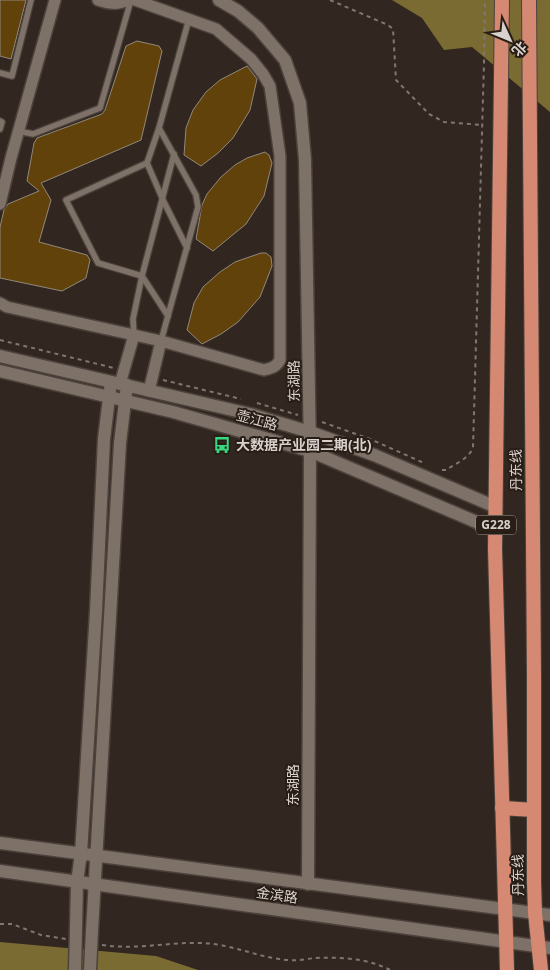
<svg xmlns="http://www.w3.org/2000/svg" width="550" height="970" viewBox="0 0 550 970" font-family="'Open Sans','Noto Sans SC',sans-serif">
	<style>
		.water { fill: #7a6b32 }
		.building { fill: #62420b; stroke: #91887b }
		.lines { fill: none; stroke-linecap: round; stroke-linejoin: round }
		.service-casing { stroke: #4c423c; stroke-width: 8 }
		.minor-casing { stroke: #4c423c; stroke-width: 14 }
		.tertiary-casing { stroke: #4c423c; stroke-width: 15 }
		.secondary-casing { stroke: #4c423c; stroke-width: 15 }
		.trunk-casing { stroke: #4c423c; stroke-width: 16 }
		.path { stroke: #807771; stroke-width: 2; stroke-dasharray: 4 4; stroke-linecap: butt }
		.service { stroke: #7e7168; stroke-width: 5.5 }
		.minor { stroke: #7e7168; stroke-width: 11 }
		.tertiary { stroke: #7e7168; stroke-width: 12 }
		.secondary { stroke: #7e7168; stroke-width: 12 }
		.trunk { stroke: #d58972; stroke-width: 14 }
		.secondary-bridge-casing { stroke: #4c423c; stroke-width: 15; stroke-linecap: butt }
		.secondary-bridge { stroke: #7e7168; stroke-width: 12 }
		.labels { text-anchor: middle; stroke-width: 4; stroke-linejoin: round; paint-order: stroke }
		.shield { fill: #281e16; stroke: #a49b96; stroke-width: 1 }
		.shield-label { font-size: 12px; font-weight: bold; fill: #d9d1cd }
		.street-label { font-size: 14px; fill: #d9d1cd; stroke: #281e16 }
		.poi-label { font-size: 14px; font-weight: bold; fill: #d9d1cd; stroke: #281e16; text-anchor: start }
	</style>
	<rect width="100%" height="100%" fill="#322720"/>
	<g class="water">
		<polygon points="392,0 550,0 550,112 472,47 444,50 422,18"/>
		<polygon points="0,942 156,956 198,970 0,970"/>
	</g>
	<g class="building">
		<polygon points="0,0 26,0 11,59 0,56"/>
		<polygon points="137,41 159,46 162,51 141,140 41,183 51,200 39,242 87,255 90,260 86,278 62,291 0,278 0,227 4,210 8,204 39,191 27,181 34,143 37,138 102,114 105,110 126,46"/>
		<polygon points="247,66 257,79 250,110 233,138 218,153 201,166 184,155 186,128 193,110 206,92 220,80"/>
		<polygon points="265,152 269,155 272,163 264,196 246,224 213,251 196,239 202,205 207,194 221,177 235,165 247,158"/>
		<polygon points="261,253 266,253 271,257 272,266 260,297 238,322 221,334 202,344 187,330 194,303 203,287 220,272 235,262"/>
	</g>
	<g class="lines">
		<g class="service-casing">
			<g id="service">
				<polyline points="0,73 12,76 31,0"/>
				<polyline points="0,121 2,122 0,129"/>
				<polyline points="159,128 147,163 66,200 98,263 142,276 168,316"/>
				<polyline points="18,131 33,134 100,108 131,0"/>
				<polyline points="147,163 163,200 187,248"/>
				<polyline points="134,335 133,319 142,276 174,154"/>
				<polyline points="161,341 198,207 196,195 159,128 189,19"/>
			</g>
		</g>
		<g class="minor-casing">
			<g id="minor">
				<path d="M98,0c12,4 19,5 30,0"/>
				<path d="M135,0l81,29 35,30 12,15 7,12 10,70v204c-4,7 -8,8 -16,10l-103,-29"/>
				<polyline points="0,204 11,158 55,0"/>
				<polyline points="0,303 7,307 134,335"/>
				<polyline points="120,384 134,335 161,341 149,391"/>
			</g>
		</g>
		<g class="tertiary-casing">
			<polyline id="tertiary" points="219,0 238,11 258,28 285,60 300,103 305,160 310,451 308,884"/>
		</g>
		<g class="secondary-casing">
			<g id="secondary">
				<polyline points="0,356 250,414 310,432 374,455 496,507"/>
				<polyline points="0,371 173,412 310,451 495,530"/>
				<polyline points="0,843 550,915"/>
				<polyline points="0,871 550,948"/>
				<polyline points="76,929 77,882 81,854 96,611 104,439 111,382"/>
				<polyline points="92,931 120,443 127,385"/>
			</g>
		</g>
		<g class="trunk-casing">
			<g id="trunk">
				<polyline points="502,0 495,549 507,970"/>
				<polyline points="529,0 534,677 534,882 535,913 541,970"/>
				<polyline points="502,808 534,810"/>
			</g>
		</g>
		<g class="path">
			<polyline points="330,0 388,25 393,29 396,80 429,114 444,122 482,125"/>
			<polyline points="0,340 114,368"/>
			<polyline points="163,380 241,399"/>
			<polyline points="257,403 298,415"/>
			<polyline points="322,422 370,439 424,463"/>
			<path d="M442,470h4c9,-6 22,-11 27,-22l11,-385 1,-63"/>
			<polyline points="0,924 12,924 41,935 66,939"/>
			<path d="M102,945c34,5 66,-3 100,-2 30,1 57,15 86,17 9,1 18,-1 27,-2 25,-1 52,0 75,12"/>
		</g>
		<use href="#service" class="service"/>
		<use href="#minor" class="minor"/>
		<use href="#tertiary" class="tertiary"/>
		<use href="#secondary" class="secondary"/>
		<use href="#trunk" class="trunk"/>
		<g class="secondary-bridge-casing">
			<g id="secondary-bridge">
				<polyline points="75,970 76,929"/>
				<polyline points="90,970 92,931"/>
			</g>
		</g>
		<use href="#secondary-bridge" class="secondary-bridge"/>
	</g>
	<defs>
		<g id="bus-bare" transform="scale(1.35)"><path d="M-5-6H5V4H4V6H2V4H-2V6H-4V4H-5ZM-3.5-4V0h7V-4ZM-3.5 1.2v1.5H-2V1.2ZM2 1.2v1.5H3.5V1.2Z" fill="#38d880" stroke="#281e16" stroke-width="2.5" paint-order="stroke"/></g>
	</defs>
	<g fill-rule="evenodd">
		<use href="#bus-bare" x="222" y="445"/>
	</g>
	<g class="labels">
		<rect class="shield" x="476" y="515.5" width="40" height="19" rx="4"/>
		<g class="shield-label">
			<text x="496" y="529">G228</text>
		</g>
		<g class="street-label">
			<text transform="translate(294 381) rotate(-91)" y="5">东湖路</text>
			<text transform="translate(257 420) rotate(15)" y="5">壶江路</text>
			<text transform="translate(516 470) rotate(-91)" y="5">丹东线</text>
			<text transform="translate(293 785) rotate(-90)" y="5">东湖路</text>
			<text transform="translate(518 875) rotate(-91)" y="5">丹东线</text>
			<text transform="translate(277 895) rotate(8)" y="5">金滨路</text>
		</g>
		<g class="poi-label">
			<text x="236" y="450">大数据产业园二期(北)</text>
		</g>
	</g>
	<g transform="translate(510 40) rotate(134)" stroke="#281e16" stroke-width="4" paint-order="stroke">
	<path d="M0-4L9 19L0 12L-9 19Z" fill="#d9d1cd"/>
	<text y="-8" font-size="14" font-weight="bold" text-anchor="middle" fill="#d9d1cd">北</text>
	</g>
</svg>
